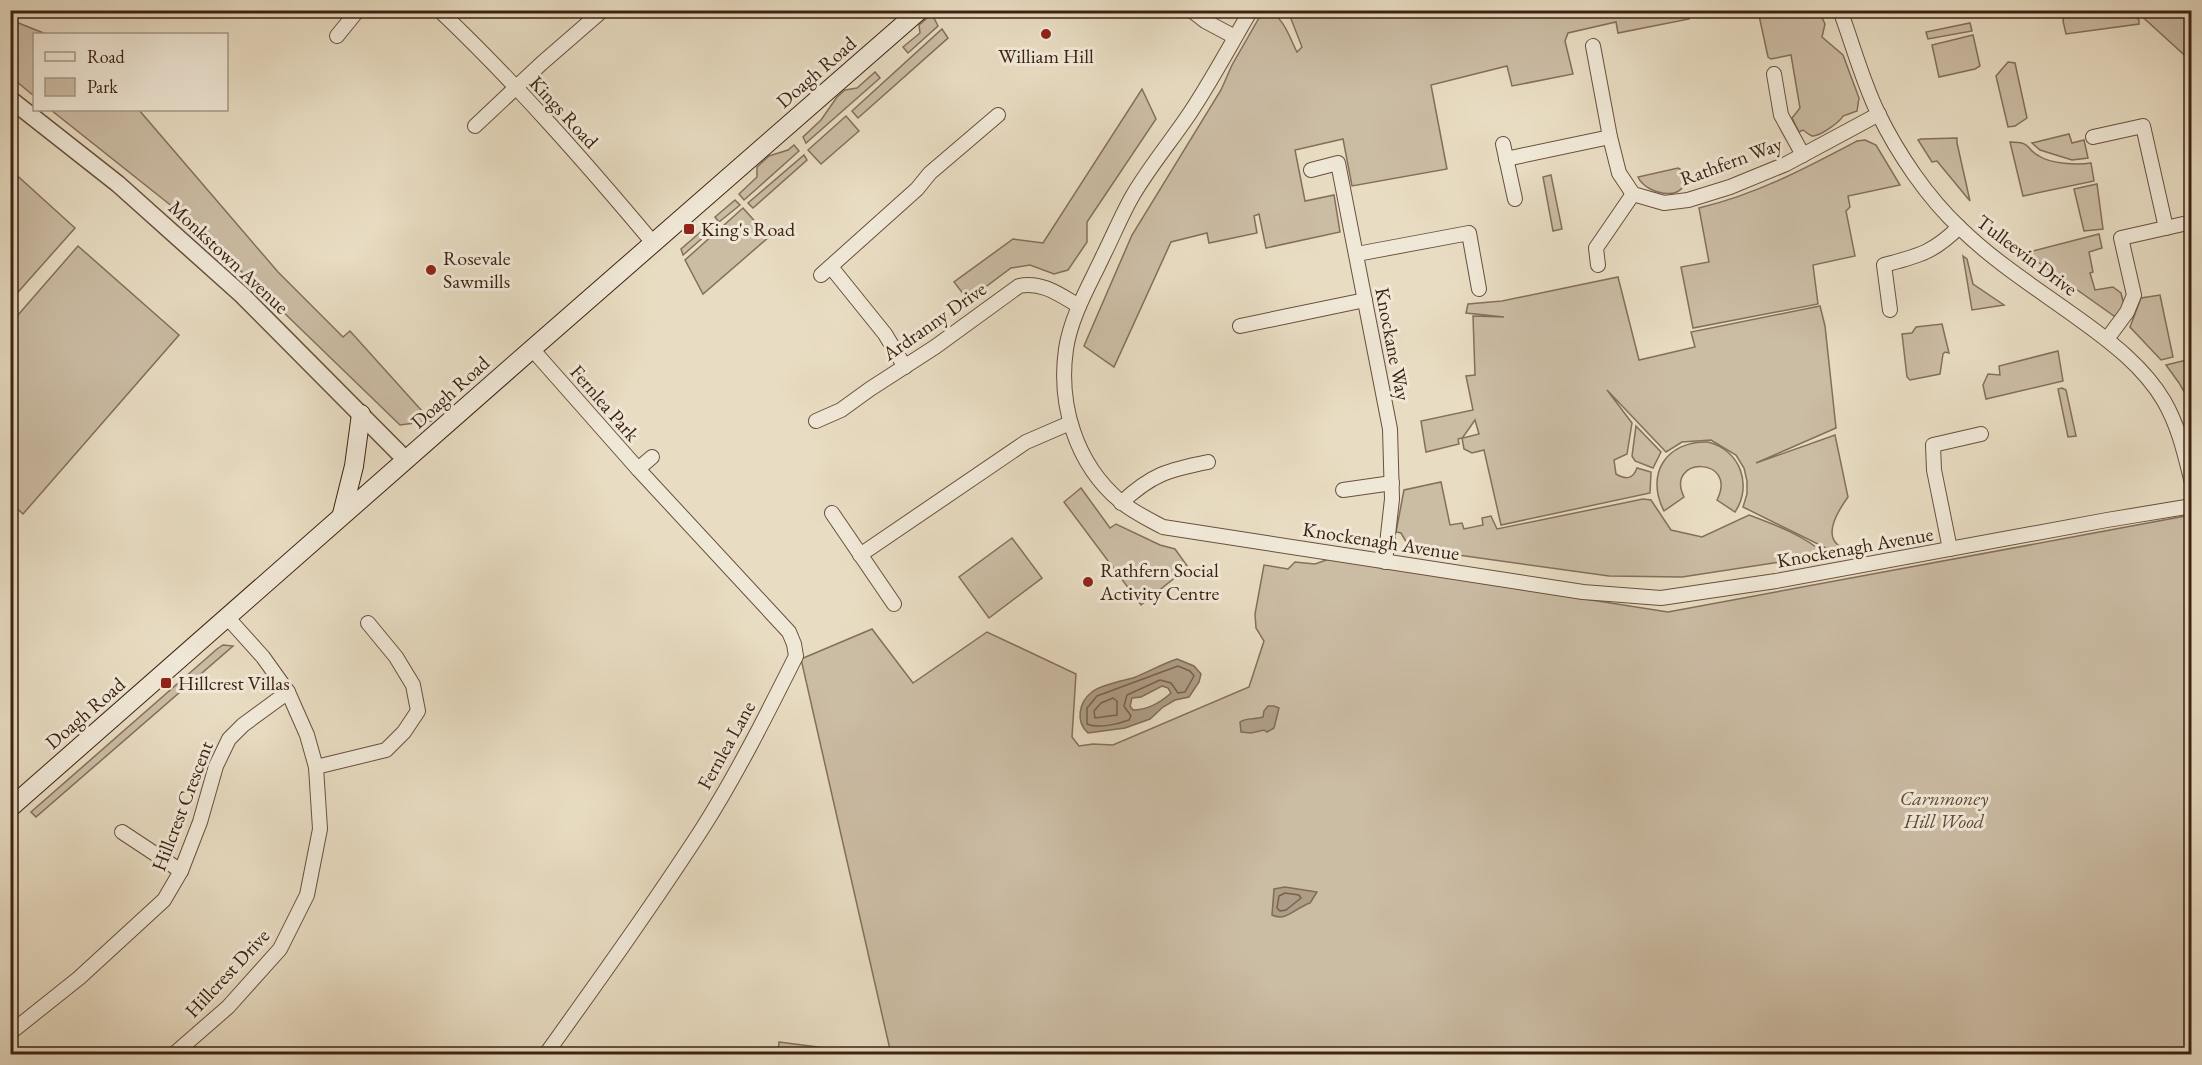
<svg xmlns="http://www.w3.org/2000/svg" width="2202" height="1065" viewBox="0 0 2202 1065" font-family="'EB Garamond',serif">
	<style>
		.green { fill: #cbbca4; stroke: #846f5b; stroke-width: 1.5; fill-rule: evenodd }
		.water { fill: #ae9d86; stroke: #816c58; stroke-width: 1.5; fill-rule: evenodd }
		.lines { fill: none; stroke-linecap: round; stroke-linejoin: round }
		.shore { stroke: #76604c; stroke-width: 1.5 }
		.minor-casing { stroke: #68503e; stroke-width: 16 }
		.tertiary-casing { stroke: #68503e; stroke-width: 19 }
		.secondary-casing { stroke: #3d2212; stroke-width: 20 }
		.minor { stroke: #f0e8d7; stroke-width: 14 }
		.tertiary { stroke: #f0e8d7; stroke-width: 16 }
		.secondary { stroke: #f0e8d7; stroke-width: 18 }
		.poi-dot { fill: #8f2418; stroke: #f0e8d7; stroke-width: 2 }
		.labels { text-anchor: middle; stroke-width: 6; stroke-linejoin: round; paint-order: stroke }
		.poi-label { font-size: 20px; fill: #3d2212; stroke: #f0e8d7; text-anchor: start }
		.street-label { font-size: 20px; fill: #3d2212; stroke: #f0e8d7 }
		.park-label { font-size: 20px; font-style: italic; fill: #604836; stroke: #f0e8d7 }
	</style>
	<rect width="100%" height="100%" fill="#e8dcc2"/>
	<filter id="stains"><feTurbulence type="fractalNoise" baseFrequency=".00333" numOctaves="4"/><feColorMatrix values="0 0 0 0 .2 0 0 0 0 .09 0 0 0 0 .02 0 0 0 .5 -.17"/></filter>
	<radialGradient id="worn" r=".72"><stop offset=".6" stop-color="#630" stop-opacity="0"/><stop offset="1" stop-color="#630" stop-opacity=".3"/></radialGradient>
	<g class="green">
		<polygon points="2065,10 2129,11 2139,20 2139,24 2066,34 2063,21"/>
		<path d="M1263,11c20,1 26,26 34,41l5,-5 -14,-36 399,-1 2,9 -71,14 -2,-11 -48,11 -3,8 8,33 -61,12 -5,-20 -76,19 16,84 -95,17 -9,-47 -48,11 10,51 29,-6 6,37 -74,16 -7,-34 -5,2 3,17 -48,10 -2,-10 -36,9 -57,125 -30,-21 48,-111 89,-145 11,-25z"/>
		<path d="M1758,11h61l6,13 -3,13 21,18 16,43 -2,13 -14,5c-3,6 -24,21 -31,20 -3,-1 -6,-4 -9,-6l-4,2 -7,-14 8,-10 -9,-53 -20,4 -3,-2z"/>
		<polygon points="2136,11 2191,11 2191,61"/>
		<polygon points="932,14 938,26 908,53 903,47 920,33 919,25"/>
		<polygon points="11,20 46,34 34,34 34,96 11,77"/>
		<polygon points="1970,23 1972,31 1928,39 1926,32"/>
		<polygon points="942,29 948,38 858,118 852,111"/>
		<polygon points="1973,35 1980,66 1975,69 1939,77 1932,45"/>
		<polygon points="2008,62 2015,63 2027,118 2015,126 2008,127 1996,76"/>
		<polygon points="875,72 880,78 806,143 803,137 821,120 837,97 845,90 857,88"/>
		<polygon points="1142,89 1156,119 1087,222 1087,242 1068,270 1054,274 1030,265 1011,268 968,300 954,282 1013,239 1043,243"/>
		<polygon points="51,110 139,110 278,272 343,337 350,331 431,421 400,425 183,215"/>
		<polygon points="846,116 859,131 821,164 808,150"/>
		<polygon points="2069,134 2072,143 2084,140 2088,158 2072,160 2040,150 2032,143"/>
		<polygon points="1957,138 1957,143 1970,201 1937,161 1932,162 1918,140 1921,139"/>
		<path d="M1865,140l11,5 24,40 -52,11 2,11 -4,4 9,45 -42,9 5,39 -125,24 -12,-61 28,-5 -10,-54c58,-14 105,-39 158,-67z"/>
		<path d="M2010,142c23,0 15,7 29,14 12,8 38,9 52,7l3,18 -71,15z"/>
		<polygon points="794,145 799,151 744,200 739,194 757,177 757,167 769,156 788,150"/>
		<polygon points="804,155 807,160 753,208 748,203"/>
		<path d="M1678,168l5,3c11,32 -36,26 -45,6z"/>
		<polygon points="11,170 75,228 11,300"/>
		<polygon points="1551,175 1562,229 1553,231 1543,177"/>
		<polygon points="2097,184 2103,229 2084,231 2074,189"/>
		<polygon points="735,200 740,205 719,222 715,217"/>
		<polygon points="743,208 769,237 703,294 685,260"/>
		<polygon points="711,223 715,227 683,255 681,249"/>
		<polygon points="2099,234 2102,248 2089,252 2093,272 2090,273 2095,290 2113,287 2121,293 2124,305 2118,315 2114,316 2025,253"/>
		<polygon points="78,246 179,335 23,514 11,503 11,323"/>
		<polygon points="1963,256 1967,259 1973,284 2004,305 1972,310"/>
		<path d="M1618,277l21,83 56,-13 -4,-15 129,-26 5,20 11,102 -80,35 79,-28 13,62c-8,11 -25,36 -10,48 3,2 9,3 13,5l-15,3 -93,-46 4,-13v-13l-3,-13 -8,-13 -25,-15 -29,2 -16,10 -59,-62 25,33 -5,31 -13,6 2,14c10,6 17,5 21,-6l14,4 -1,21 -149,32 -17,-75 -12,3 -8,-4 -2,-11 -4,1 1,5 -33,8 -5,-31 52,-11 -7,-34 9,-1 -2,-59 31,1 -38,-4 2,-9 34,-3zM1475,420l4,14 -16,4v-1z"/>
		<polygon points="2160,295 2173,357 2161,360 2130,327 2141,298"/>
		<polygon points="1942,324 1949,353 1945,352 1943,354 1940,374 1910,380 1907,377 1902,334 1912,333 1916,327"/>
		<polygon points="2058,351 2063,381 1986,399 1983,385 1988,374 2000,375 1999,366"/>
		<polygon points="2191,359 2192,359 2191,404 2179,383 2166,365"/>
		<polygon points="2062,388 2066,390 2076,436 2068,437 2058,389"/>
		<polygon points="1636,426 1661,452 1653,468 1635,461 1632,456"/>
		<path d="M1708,442c32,8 45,43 27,70l-18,-12c22,-44 -53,-44 -33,-3l-20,14c-19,-37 2,-70 44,-69z"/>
		<path d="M1441,482l9,43 12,-2 2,6 19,-4 -1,-7 9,-2 6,13 146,-30 8,1 20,30 31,7 47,-22c27,10 56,21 77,40l-144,22 -73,-1 -158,-22 -43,-9 -7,-12 -5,-1 8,-42z"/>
		<polygon points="1081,488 1110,528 1116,524 1160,545 1175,549 1188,567 1141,605 1064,502"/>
		<polygon points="2191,515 2191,1054 891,1054 801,659 872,629 913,683 987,632 1076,674 1072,737 1079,746 1093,744 1113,745 1249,687 1264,641 1256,628 1255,614 1264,565 1288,569 1295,562 1315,564 1329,559 1668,612"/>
		<polygon points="1012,538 1042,578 989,618 959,577"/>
		<polygon points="223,645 233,646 36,817 31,812 217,649"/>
		<polygon points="779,1042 872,1054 778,1054"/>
	</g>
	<g class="water">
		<path d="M1177,659l17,7 7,8 -2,8 -10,15 -14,3 -12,7 -13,12 -25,9 -37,5c-13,-12 -9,-31 4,-41 8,-7 30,-11 41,-14 15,-6 29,-14 44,-19zM1162,686l6,2 3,5c-10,9 -24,17 -38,17l-3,-4 2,-8 9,-1z"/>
		<path d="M1268,706h6l5,2 -5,20 -7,4 -3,-2 -13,3 -10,-1 -1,-10c6,-5 15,-2 23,-5l1,-6z"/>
		<path d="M1285,887l32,5 -7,11c-15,5 -24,19 -38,12l2,-26z"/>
	</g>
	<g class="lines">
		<g class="shore">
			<path d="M1178,666l12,5 4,5 -9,16 -7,1 -7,-10 -11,-3 -33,15 -3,11 7,10 -2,4c-11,4 -31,9 -42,4v-16l10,-12z"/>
			<polygon points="1113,698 1117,701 1117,715 1095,718 1094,711 1101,703"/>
			<polygon points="1285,893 1299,895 1301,898 1286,910 1280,911 1277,908 1279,896"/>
		</g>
		<g class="minor-casing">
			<g id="minor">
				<path d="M439,10c77,73 147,153 215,234"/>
				<polyline points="1191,10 1205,21 1235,37"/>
				<path d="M1251,10c-20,34 -39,70 -61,103 -18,27 -40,53 -57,82 -11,19 -20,41 -30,61 -14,30 -32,60 -37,93 -8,56 10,115 54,152 13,11 28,18 43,26l420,65 78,6 115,-17 331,-61 85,-14"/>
				<path d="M1840,10c13,35 22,70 38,103 20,41 49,84 82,115 36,35 79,62 119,91 32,23 65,48 85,82 15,26 21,54 28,82"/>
				<polyline points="337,36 358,10"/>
				<polyline points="1593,46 1610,137 1619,173 1633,194 1664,203 1688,200 1730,187 1786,164 1879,114"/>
				<polyline points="1774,74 1781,115 1803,155"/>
				<polyline points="475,126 542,63 603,10"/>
				<polyline points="2093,137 2143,126 2166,228"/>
				<polyline points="1503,144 1515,199"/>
				<polyline points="1506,159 1610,137"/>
				<polyline points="1311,170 1338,163 1390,429 1392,499 1385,562"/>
				<polyline points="1357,254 1469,233 1479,289"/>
				<polyline points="1598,265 1596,248 1633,194"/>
				<polyline points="831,267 885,334 905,367"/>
				<polyline points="821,275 917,189 930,173 998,115"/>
				<path d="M1890,310l-6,-45c34,-9 49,-12 75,-38"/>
				<polyline points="1240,326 1365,300"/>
				<polyline points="2107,339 2127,312 2134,295 2121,238 2192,222"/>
				<polyline points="532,349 638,469 652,457"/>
				<path d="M816,421l25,-11 29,-21 65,-42 84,-61c23,-5 41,9 60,20"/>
				<polyline points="1343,490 1392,483"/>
				<path d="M1121,503c31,-29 47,-33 87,-41"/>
				<polyline points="832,513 894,604"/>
				<polyline points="1950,549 1934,470 1933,445 1981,434"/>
				<polyline points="860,555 1026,442 1070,423"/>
				<polyline points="316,767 386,750 404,732 418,711 413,685 396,657 368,623"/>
				<polyline points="122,832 181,871"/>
				<polyline points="10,1033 79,978 164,900 181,871 200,822 216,766 229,739 243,725 288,692"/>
				<polyline points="174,1054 228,1007 280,949 307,895 320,829 316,767 307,735 288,692 263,657 227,617"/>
				<path d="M546,1054c53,-74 106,-148 156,-225 35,-55 65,-115 94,-173l-2,-12 -5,-12 -151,-163"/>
			</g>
		</g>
		<g class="tertiary-casing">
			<polyline id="tertiary" points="10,99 118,184 242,295 406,460"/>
		</g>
		<g class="secondary-casing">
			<g id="secondary">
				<polyline points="342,514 354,466 361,414"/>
				<polyline points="10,808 532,349 920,10"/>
			</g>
		</g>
		<use href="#minor" class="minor"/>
		<use href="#tertiary" class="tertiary"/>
		<use href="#secondary" class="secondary"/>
	</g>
	<g class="poi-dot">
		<circle cx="1046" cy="34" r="6"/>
		<rect x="683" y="223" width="12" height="12" rx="3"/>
		<circle cx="431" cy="270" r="6"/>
		<circle cx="1088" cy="582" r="6"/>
		<rect x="160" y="677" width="12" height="12" rx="3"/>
	</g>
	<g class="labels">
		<g class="poi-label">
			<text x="1046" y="63" text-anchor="middle">William Hill</text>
			<text x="701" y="236">King's Road</text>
			<text x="443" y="265">Rosevale<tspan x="443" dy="23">Sawmills</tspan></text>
			<text x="1100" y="577">Rathfern Social<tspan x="1100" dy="23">Activity Centre</tspan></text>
			<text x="178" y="690">Hillcrest Villas</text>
		</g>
		<g class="street-label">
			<text transform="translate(816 72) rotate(-41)" y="7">Doagh Road</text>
			<text transform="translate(564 112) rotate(47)" y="7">Kings Road</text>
			<text transform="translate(1731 161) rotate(-20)" y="7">Rathfern Way</text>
			<text transform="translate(2027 255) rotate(37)" y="7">Tulleevin Drive</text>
			<text transform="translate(229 257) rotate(43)" y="7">Monkstown Avenue</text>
			<text transform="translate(934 321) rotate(-35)" y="7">Ardranny Drive</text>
			<text transform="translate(1393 344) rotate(79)" y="7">Knockane Way</text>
			<text transform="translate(450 392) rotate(-42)" y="7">Doagh Road</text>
			<text transform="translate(605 403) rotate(49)" y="7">Fernlea Park</text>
			<text transform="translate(1381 541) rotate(9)" y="7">Knockenagh Avenue</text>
			<text transform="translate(1855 547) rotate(-10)" y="7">Knockenagh Avenue</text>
			<text transform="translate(85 713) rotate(-41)" y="7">Doagh Road</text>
			<text transform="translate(726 745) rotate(-61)" y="7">Fernlea Lane</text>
			<text transform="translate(182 806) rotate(-69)" y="7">Hillcrest Crescent</text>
			<text transform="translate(227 973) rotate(-47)" y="7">Hillcrest Drive</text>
		</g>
		<g class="park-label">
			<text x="1944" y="805">Carnmoney<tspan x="1944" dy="23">Hill Wood</tspan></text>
		</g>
	</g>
	<rect width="2202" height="1065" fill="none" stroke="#e8dcc2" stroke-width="36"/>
	<rect x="12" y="12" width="2178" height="1041" fill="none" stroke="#3d2212" stroke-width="3"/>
	<rect x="18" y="18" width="2166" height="1029" fill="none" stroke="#3d2212" stroke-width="1.5"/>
	<rect x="33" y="33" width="195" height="78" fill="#f0e8d7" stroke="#a89988" stroke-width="1.5"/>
	<rect x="45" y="52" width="30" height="9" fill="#f0e8d7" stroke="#a89988" stroke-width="1.5"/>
	<text x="87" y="63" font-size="18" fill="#3d2212">Road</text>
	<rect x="45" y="78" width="30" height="18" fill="#cbbca4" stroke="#a89988" stroke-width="1.5"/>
	<text x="87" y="93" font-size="18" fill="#3d2212">Park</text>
	<rect width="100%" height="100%" filter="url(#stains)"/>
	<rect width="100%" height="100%" fill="url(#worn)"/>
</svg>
